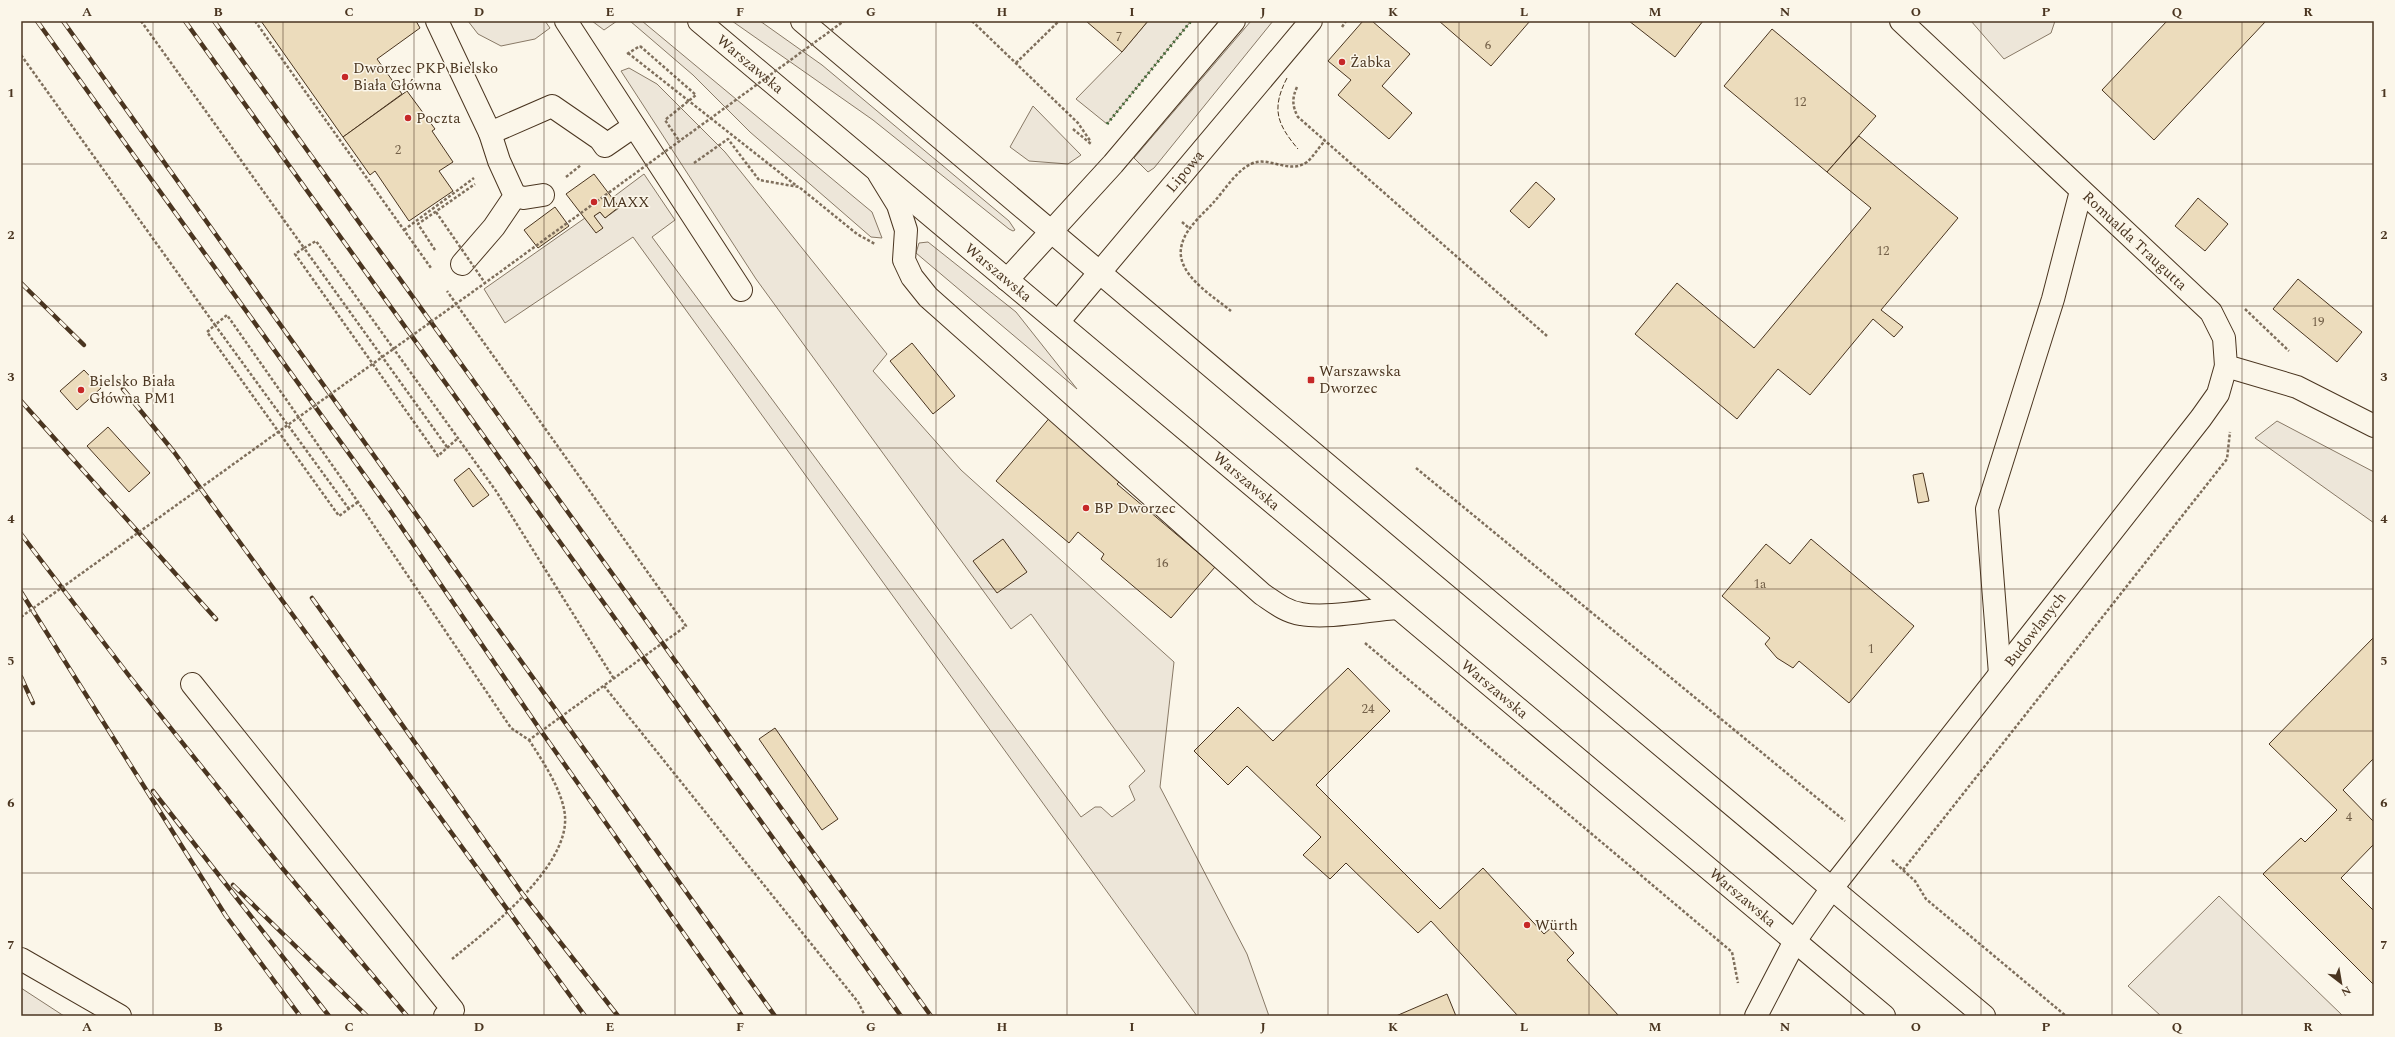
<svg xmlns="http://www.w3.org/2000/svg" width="2395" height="1037" viewBox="0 0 2395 1037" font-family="Spectral,serif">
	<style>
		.green { fill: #ede6d9; stroke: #887966 }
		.building { fill: #ecdcbc; stroke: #4a3520 }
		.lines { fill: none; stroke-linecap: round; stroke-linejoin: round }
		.minor-casing { stroke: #4a3520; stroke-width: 24 }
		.major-casing { stroke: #4a3520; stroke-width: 24 }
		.path { stroke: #7f6f5c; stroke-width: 2.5; stroke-dasharray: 3 2; stroke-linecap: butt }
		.minor { stroke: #fbf6e9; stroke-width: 22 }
		.major { stroke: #fbf6e9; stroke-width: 22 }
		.rail-casing { stroke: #4a3520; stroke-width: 4.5 }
		.rail { stroke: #fbf6e9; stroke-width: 3; stroke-dasharray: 9; stroke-linecap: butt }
		.path-bridge { stroke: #7f6f5c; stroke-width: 2.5; stroke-dasharray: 3 2; stroke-linecap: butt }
		.hedge { stroke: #436837; stroke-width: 3; stroke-dasharray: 2 3; stroke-linecap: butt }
		.fence { stroke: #4a3520; stroke-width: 1; stroke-dasharray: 5 2; stroke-linecap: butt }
		.grid { fill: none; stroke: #4a3520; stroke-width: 1; stroke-opacity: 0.55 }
		.poi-dot { fill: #c62828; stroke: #fbf6e9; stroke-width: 1.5 }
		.labels { text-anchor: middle; stroke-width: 3; stroke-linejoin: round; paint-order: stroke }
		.number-label { font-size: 13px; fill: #725f47 }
		.poi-label { font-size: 15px; fill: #4a3520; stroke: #fbf6e9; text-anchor: start }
		.street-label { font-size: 15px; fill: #4a3520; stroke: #fbf6e9 }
		.neatline { fill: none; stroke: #4a3520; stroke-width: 1.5 }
		.grid-label { font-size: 13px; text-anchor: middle; font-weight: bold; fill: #4a3520 }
	</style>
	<rect width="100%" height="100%" fill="#fbf6e9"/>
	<g class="green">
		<polygon points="468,21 545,21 550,28 535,39 501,46 478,34"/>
		<polygon points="592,21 617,21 604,30"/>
		<polygon points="630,21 642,21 872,212 882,238 871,237 750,132 693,75"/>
		<polygon points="732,21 760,21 822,65 1009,221 1015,230 1013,231 1009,229 873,120"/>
		<polygon points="1148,21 1191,21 1107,124 1076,99 1122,52"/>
		<polygon points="1251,21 1273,21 1154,168 1148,172 1134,158"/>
		<polygon points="1971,21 2055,21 2051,33 2004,59"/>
		<polygon points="629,68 657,84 725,152 887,354 873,371 961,470 1174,662 1160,787 1247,954 1269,1016 1197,1016 633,237 505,323 484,289 585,218 602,228 594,216 600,212 605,218 619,208 612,198 644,174 675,220 652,237 1081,817 1095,807 1101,807 1112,817 1135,800 1129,786 1145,771 1031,614 1011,629 756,279 621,71"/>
		<polygon points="1033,106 1081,155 1068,164 1029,161 1010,147"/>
		<polygon points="928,242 1016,312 1077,389 916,253 919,243"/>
		<polygon points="2277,421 2374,472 2374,523 2255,438"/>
		<polygon points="2219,896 2343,1016 2161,1016 2128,986"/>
		<polygon points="21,988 64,1016 21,1016"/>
	</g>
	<g class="building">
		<polygon points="261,21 416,21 420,28 377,59 402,94 343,137"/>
		<polygon points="1086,21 1148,21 1122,52"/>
		<polygon points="1363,21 1372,21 1410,54 1382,86 1412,113 1389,139 1338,95 1351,80 1328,61"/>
		<polygon points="1439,21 1530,21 1491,66"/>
		<polygon points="1629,21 1703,21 1675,57"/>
		<polygon points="2167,21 2266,21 2154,140 2102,90"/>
		<polygon points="1772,29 1876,116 1827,172 1724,86"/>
		<polygon points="407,91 435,129 432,131 453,162 439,171 453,191 409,221 375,171 370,175 343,137"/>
		<polygon points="1859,136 1958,218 1881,310 1903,327 1894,337 1873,319 1810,395 1778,369 1737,419 1635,334 1677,283 1754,348 1871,208 1827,172"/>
		<polygon points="594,174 619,207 605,218 600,212 594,216 603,228 596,233 566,194"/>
		<polygon points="1536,182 1555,199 1529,228 1510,211"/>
		<polygon points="2198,198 2228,224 2205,251 2175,226"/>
		<polygon points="555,207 569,226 538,248 524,230"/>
		<polygon points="2298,279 2362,332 2337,362 2273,309"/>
		<polygon points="912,343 955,396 933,414 890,361"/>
		<polygon points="84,370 101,388 77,410 60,391"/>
		<polygon points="1052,415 1124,477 1117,484 1215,567 1171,618 1101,559 1104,554 1078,532 1069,543 996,481"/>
		<polygon points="108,427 150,473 129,492 87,446"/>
		<polygon points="469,468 489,495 473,507 454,480"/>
		<polygon points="1923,473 1929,501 1918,503 1913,475"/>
		<polygon points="1003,539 1027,572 997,593 973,561"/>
		<polygon points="1811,539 1914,626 1849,703 1799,661 1793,668 1777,658 1765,644 1770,638 1722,596 1766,544 1790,564"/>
		<polygon points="2374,637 2374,758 2343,790 2374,822 2374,844 2341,878 2374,911 2374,985 2263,874 2301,838 2305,842 2337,810 2269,744"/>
		<polygon points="1348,668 1390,711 1316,785 1440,909 1483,868 1544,934 1551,928 1574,953 1567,960 1619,1016 1518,1016 1431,921 1418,933 1346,863 1330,879 1303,855 1321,837 1247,766 1228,785 1194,751 1238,707 1273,741"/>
		<polygon points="775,728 838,819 822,830 759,739"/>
		<polygon points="1447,994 1456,1016 1396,1016"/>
	</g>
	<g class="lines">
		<g class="minor-casing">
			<g id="minor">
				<polyline points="437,21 490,133 552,106 600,139 605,146 634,126"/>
				<polyline points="566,21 741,290"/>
				<path id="s1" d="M1901,21l310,291 13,26 2,28 71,21 77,39"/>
				<path d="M879,174l19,31 8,25 -2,30 8,17 16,20 334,297c12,8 24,18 39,20 26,5 68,-4 96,-6"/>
				<polyline points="515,196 524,198 543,195"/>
				<polyline points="462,264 494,227 515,196 499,161 490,133"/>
				<polyline points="1007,280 1113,164 1234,21"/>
				<path id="s2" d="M1058,322l253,-301"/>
				<polyline points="2000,674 1987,509 2053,299 2081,191"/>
				<polyline points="192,684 453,1010 445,1016"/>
				<polyline points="21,959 120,1016"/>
				<path id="s3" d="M1756,1016l39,-75 37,-53 369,-470 17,-24 8,-28"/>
			</g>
		</g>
		<g class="major-casing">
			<g id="major">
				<path id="s4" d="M699,21l1185,995"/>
				<polyline points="802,21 1440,560 1984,1016"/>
			</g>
		</g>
		<g class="path">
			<polyline points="141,21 304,248 295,254 438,456 457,439"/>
			<polyline points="255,21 431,268"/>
			<polyline points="972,21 1078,123 1091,142"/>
			<polyline points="1342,27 1346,21"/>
			<polyline points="628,53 798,187"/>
			<polyline points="627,54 640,46"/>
			<polyline points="21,55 215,325 207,332 339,516 358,502"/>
			<polyline points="1016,63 1059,21"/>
			<path d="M1297,87c-5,11 -5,19 1,30l249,219"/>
			<polyline points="1073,129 1091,144"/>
			<polyline points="694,163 728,139 759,180 799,187 857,234 875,244"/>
			<polyline points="566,177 581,165"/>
			<polyline points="1182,222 1190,229"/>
			<polyline points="404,230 474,178"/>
			<polyline points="435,250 418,224 475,184"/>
			<polyline points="2245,309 2289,351"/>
			<path d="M1231,311c-18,-15 -58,-38 -49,-67 4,-16 20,-29 31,-41 11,-12 23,-32 38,-39 17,-9 38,11 56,-2 6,-5 12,-15 18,-21"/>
			<polyline points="447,447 304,248 316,241 496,491 614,679"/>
			<polyline points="1416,468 1845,821"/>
			<polyline points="349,509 215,325 227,315 358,502 511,728 529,740 686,626 447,291"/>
			<polyline points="1365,643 1732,952 1738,983"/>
			<polyline points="604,686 858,1002 865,1016"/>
			<polyline points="1892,860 1915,881 1926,899 2066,1016"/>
			<polyline points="1903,870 2227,459 2230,432"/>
			<path d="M452,959c36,-29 117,-92 113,-143 -2,-25 -23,-56 -36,-76"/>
		</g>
		<use href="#minor" class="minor"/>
		<use href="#major" class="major"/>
		<g class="rail-casing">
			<g id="rail">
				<polyline points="37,21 389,509 541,731 742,1016"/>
				<polyline points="63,21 775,1016"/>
				<polyline points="185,21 901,1016"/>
				<polyline points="214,21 931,1016"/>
				<polyline points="21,283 84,345"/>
				<polyline points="123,389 174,452 585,1016"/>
				<polyline points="21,401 216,619"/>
				<polyline points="21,534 130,677 283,869 407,1016"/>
				<polyline points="21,592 226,916 300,1016"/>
				<polyline points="312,598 524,896 618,1016"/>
				<polyline points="21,677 33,703"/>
				<polyline points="153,791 329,1016"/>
				<polyline points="233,885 367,1016"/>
			</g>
		</g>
		<use href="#rail" class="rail"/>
		<g class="path-bridge">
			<polyline points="640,46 696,95 665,120 680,142"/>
			<polyline points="436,212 485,283"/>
			<polyline points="21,617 485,283 844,21"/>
		</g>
		<polyline class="hedge" points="1107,124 1191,21"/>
		<path class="fence" d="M1287,78c-16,31 -10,46 11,71"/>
	</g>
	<path class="grid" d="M153,21v995M283,21v995M414,21v995M544,21v995M675,21v995M806,21v995M936,21v995M1067,21v995M1198,21v995M1328,21v995M1459,21v995M1589,21v995M1720,21v995M1851,21v995M1981,21v995M2112,21v995M2242,21v995M21,164h2353M21,306h2353M21,448h2353M21,589h2353M21,731h2353M21,873h2353"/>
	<g class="poi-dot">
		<circle cx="1342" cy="62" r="4"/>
		<circle cx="345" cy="77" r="4"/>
		<circle cx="408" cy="118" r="4"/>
		<circle cx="594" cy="202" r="4"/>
		<rect x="1307" y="376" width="8" height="8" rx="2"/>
		<circle cx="81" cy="390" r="4"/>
		<circle cx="1086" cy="508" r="4"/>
		<circle cx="1527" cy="925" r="4"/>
	</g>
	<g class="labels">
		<g class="number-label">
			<text x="1119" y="41">7</text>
			<text x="1488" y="49">6</text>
			<text x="1800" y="106">12</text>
			<text x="398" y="154">2</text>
			<text x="1883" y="255">12</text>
			<text x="2318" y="326">19</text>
			<text x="1162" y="567">16</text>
			<text x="1760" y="588">1a</text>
			<text x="1871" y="653">1</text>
			<text x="1368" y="713">24</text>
			<text x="2349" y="821">4</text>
		</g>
		<g class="poi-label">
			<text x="1350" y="67">Żabka</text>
			<text x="353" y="73">Dworzec PKP Bielsko<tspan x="353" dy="17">Biała Główna</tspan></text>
			<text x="416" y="123">Poczta</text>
			<text x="602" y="207">MAXX</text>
			<text x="1319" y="376">Warszawska<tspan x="1319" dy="17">Dworzec</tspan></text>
			<text x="89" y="386">Bielsko Biała<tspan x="89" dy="17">Główna PM1</tspan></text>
			<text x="1094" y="513">BP Dworzec</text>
			<text x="1535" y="930">Würth</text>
		</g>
		<g class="street-label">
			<text dy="5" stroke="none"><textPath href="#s4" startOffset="67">Warszawska</textPath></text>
			<text dy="5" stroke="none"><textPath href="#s2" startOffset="197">Lipowa</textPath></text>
			<text dy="5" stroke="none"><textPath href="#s1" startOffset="321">Romualda Traugutta</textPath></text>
			<text dy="5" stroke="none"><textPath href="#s4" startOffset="391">Warszawska</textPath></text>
			<text dy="5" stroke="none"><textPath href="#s4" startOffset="715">Warszawska</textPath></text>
			<text dy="5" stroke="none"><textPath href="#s3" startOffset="478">Budowlanych</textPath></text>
			<text dy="5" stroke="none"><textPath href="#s4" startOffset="1039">Warszawska</textPath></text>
			<text dy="5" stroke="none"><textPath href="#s4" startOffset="1363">Warszawska</textPath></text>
		</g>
	</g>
	<rect width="2395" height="1037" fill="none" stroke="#fbf6e9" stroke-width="44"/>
	<g transform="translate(2341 983) rotate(149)" stroke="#fbf6e9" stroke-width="3" paint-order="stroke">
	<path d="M0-3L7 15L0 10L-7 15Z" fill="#4a3520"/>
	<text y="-6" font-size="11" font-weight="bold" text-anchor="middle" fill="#4a3520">N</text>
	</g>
	<rect x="22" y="22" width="2351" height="993" class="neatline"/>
	<g class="grid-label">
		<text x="87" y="16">A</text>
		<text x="218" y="16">B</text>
		<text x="349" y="16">C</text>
		<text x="479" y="16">D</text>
		<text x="610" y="16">E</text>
		<text x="740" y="16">F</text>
		<text x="871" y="16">G</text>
		<text x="1002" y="16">H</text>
		<text x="1132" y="16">I</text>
		<text x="1263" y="16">J</text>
		<text x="1393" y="16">K</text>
		<text x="1524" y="16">L</text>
		<text x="1655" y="16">M</text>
		<text x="1785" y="16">N</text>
		<text x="1916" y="16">O</text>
		<text x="2046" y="16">P</text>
		<text x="2177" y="16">Q</text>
		<text x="2308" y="16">R</text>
		<text x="11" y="97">1</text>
		<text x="2384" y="97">1</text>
		<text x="11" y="239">2</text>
		<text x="2384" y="239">2</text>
		<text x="11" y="381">3</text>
		<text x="2384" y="381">3</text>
		<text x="11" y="523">4</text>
		<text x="2384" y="523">4</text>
		<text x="11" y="665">5</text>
		<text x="2384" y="665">5</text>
		<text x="11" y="807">6</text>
		<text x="2384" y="807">6</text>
		<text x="11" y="949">7</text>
		<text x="2384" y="949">7</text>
		<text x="87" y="1031">A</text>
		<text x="218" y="1031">B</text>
		<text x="349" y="1031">C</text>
		<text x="479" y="1031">D</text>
		<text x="610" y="1031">E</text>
		<text x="740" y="1031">F</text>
		<text x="871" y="1031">G</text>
		<text x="1002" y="1031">H</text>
		<text x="1132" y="1031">I</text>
		<text x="1263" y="1031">J</text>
		<text x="1393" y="1031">K</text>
		<text x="1524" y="1031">L</text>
		<text x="1655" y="1031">M</text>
		<text x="1785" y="1031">N</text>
		<text x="1916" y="1031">O</text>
		<text x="2046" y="1031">P</text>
		<text x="2177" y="1031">Q</text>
		<text x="2308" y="1031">R</text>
	</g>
</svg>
